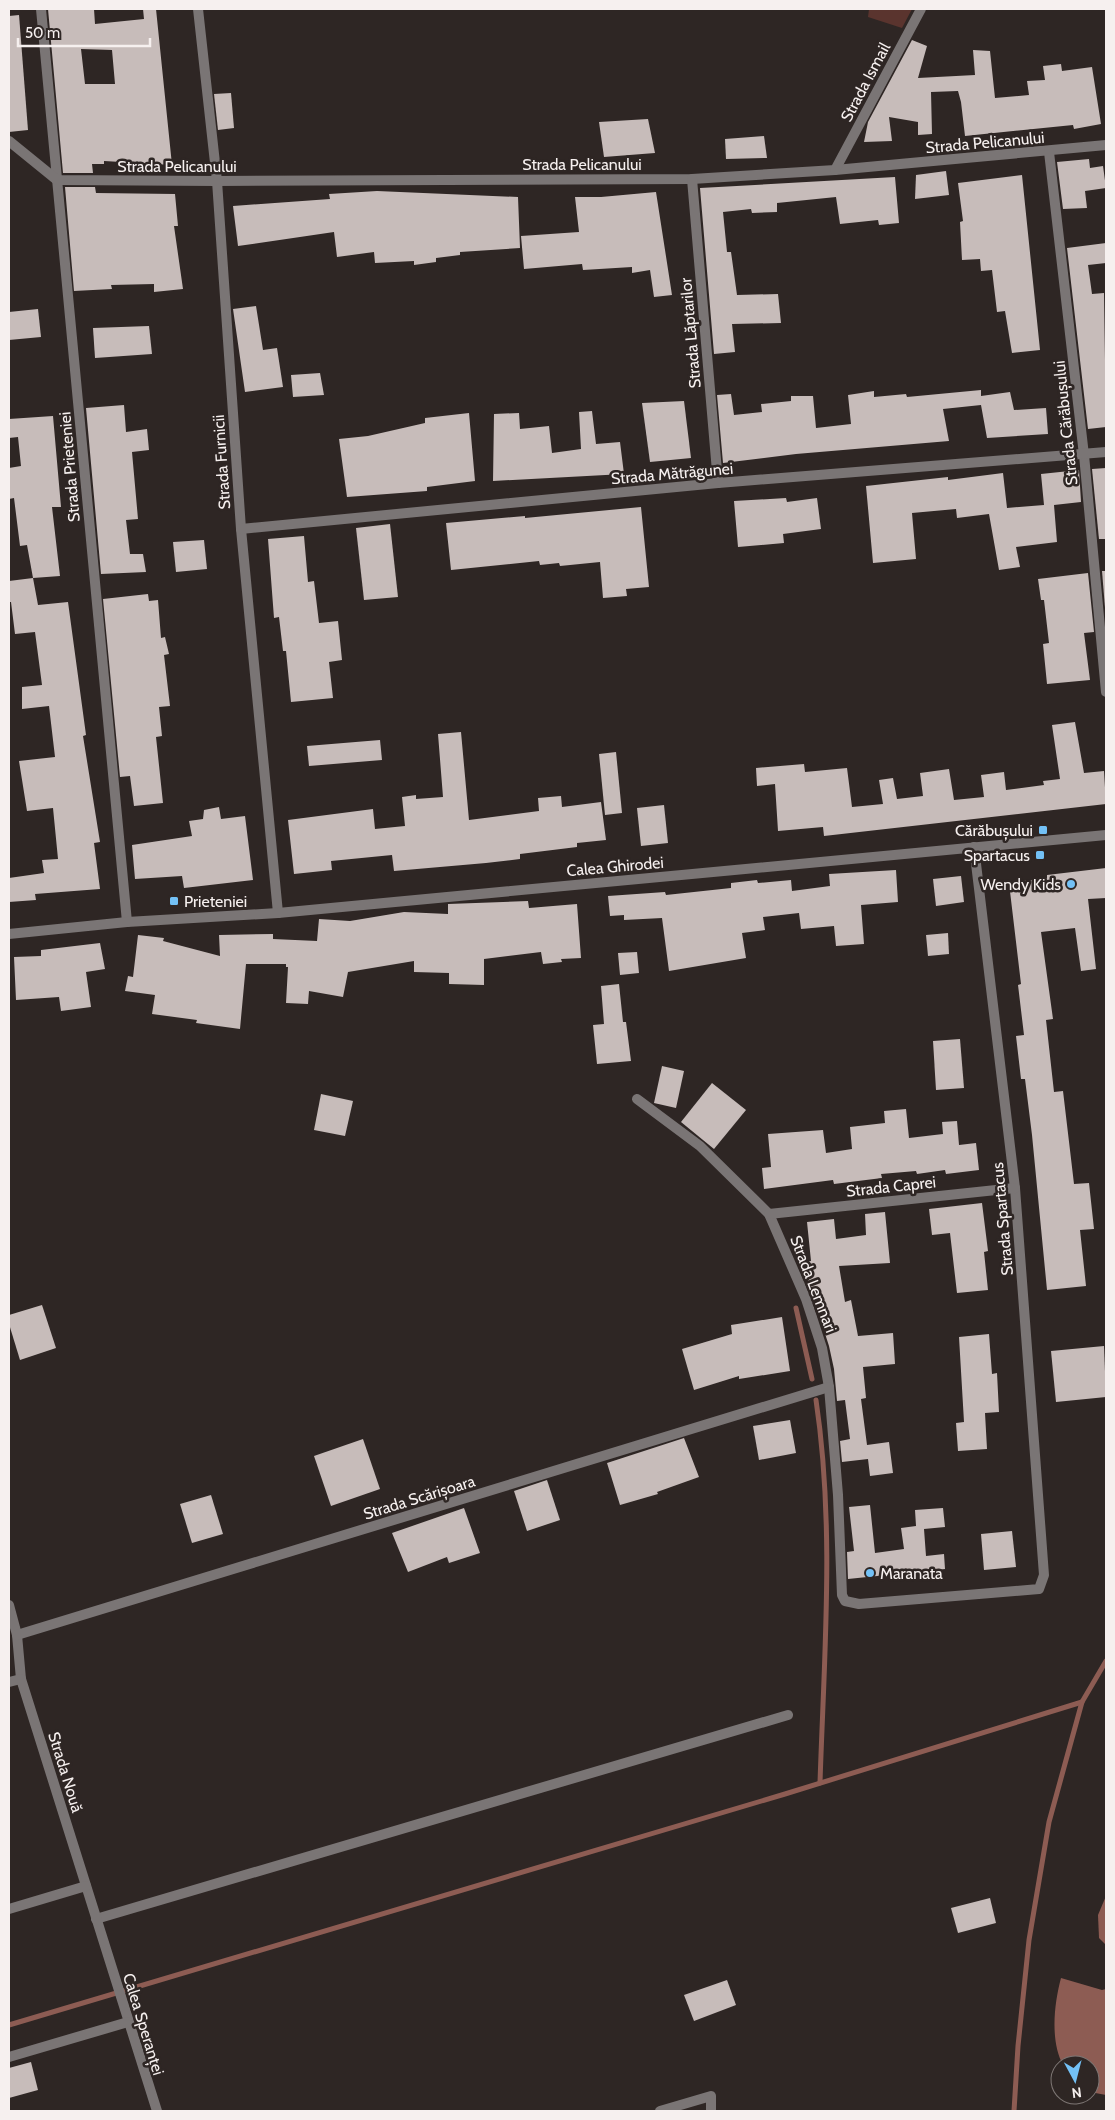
<svg xmlns="http://www.w3.org/2000/svg" width="1115" height="2120" viewBox="0 0 1115 2120" font-family="Cabin,sans-serif">
	<style>
		.green { fill: #5a342e }
		.water { fill: #8d5c53 }
		.lines { fill: none; stroke-linecap: round; stroke-linejoin: round }
		.stream { stroke: #8d5c53; stroke-width: 5 }
		.building { fill: #c7bcba; fill-rule: evenodd }
		.service { stroke: #7a7575; stroke-width: 10 }
		.minor { stroke: #7a7575; stroke-width: 10 }
		.tertiary { stroke: #7a7575; stroke-width: 10 }
		.poi-dot { fill: #73c1f6; stroke: #2e2624; stroke-width: 2 }
		.labels { text-anchor: middle; stroke-width: 5; stroke-linejoin: round; paint-order: stroke }
		.street-label { font-size: 16px; fill: #f6f0ef; stroke: #2e2624 }
		.poi-label { font-size: 16px; fill: #f6f0ef; stroke: #2e2624; text-anchor: end }
	</style>
	<rect width="100%" height="100%" fill="#2e2624"/>
	<polygon class="green" points="869,9 912,9 902,28 868,17"/>
	<g class="water">
		<polygon points="1106,1896 1106,1945 1099,1938 1098,1915"/>
		<path d="M1061,1978l41,12 4,-1v106l-16,-3v-27h-27c-13,-24 -9,-61 -2,-87z"/>
	</g>
	<g class="lines">
		<g class="stream">
			<polyline points="796,1308 812,1379"/>
			<path d="M816,1400c19,127 8,256 4,383"/>
			<polyline points="9,2025 785,1794 1082,1702"/>
			<polyline points="1014,2111 1018,2046 1029,1940 1049,1822 1082,1702 1106,1661"/>
		</g>
	</g>
	<g class="building">
		<path d="M48,9h46l1,15 49,-5 -1,-10h13l16,156 -68,-4v3h-12l1,9h-30zM81,49l31,1 3,34h-30z"/>
		<polygon points="19,15 28,130 9,132 9,16"/>
		<polygon points="912,40 927,46 918,78 975,75 973,50 990,51 995,98 1029,95 1027,81 1045,80 1043,66 1061,64 1062,71 1092,67 1101,124 1074,129 1073,125 965,136 961,102 958,91 931,92 932,134 918,135 918,122 889,117 892,141 864,142 868,122"/>
		<polygon points="231,93 234,128 218,130 214,94"/>
		<polygon points="648,119 655,153 604,157 599,122"/>
		<polygon points="764,136 767,158 726,159 725,139"/>
		<polygon points="1089,159 1090,168 1103,166 1106,188 1085,191 1087,208 1063,209 1057,162"/>
		<polygon points="946,171 949,195 915,199 916,175"/>
		<polygon points="1022,175 1040,350 1012,353 1005,311 997,312 992,270 981,271 980,259 962,260 960,222 963,221 958,183"/>
		<polygon points="895,177 899,223 879,225 878,220 840,224 836,197 777,203 777,212 752,213 751,209 723,212 727,252 731,252 737,295 778,294 781,323 732,324 735,352 714,354 700,188"/>
		<polygon points="65,187 95,187 96,193 175,194 178,226 174,226 183,289 154,292 154,284 111,285 112,289 74,291"/>
		<polygon points="377,191 518,197 520,248 460,252 460,255 436,258 436,262 414,265 414,261 375,263 374,252 337,257 334,232 238,246 233,206 330,199 329,194"/>
		<polygon points="656,192 672,295 654,297 650,270 632,273 632,267 583,270 582,264 524,269 521,236 579,232 575,197 601,197"/>
		<polygon points="1106,243 1106,263 1088,265 1092,294 1104,293 1106,427 1088,429 1067,248"/>
		<polygon points="256,306 263,350 277,348 283,387 245,392 233,309"/>
		<polygon points="38,309 41,337 9,340 9,312"/>
		<polygon points="149,326 152,354 95,358 93,328"/>
		<polygon points="320,373 324,395 293,397 291,375"/>
		<polygon points="981,390 981,396 1010,392 1014,410 1046,408 1048,434 987,438 981,405 943,409 949,441 796,454 723,463 717,395 731,394 734,415 762,412 761,404 791,401 791,396 813,396 816,428 851,424 848,395 874,391 874,397 906,394 907,397"/>
		<polygon points="684,401 691,458 650,462 642,403"/>
		<polygon points="124,405 126,432 147,429 149,450 132,452 138,519 126,520 130,554 143,554 146,572 101,574 86,408"/>
		<polygon points="592,411 596,444 620,442 624,474 493,481 494,414 519,413 520,429 549,426 552,453 581,449 579,412"/>
		<polygon points="469,413 475,481 427,487 427,491 347,497 339,439 368,436 425,423 425,418"/>
		<polygon points="53,416 61,507 52,507 60,576 33,578 27,545 20,546 14,498 9,499 9,468 21,466 18,437 9,438 9,419"/>
		<polygon points="1106,468 1106,539 1099,539 1092,469"/>
		<polygon points="1079,470 1081,502 1054,505 1057,542 1016,547 1020,567 999,570 989,514 957,518 956,509 912,513 916,559 873,563 866,486 948,477 948,480 1003,473 1007,508 1044,505 1041,474"/>
		<polygon points="786,498 787,502 817,498 821,529 783,534 784,543 738,547 734,501"/>
		<polygon points="641,507 649,587 626,589 627,596 603,598 600,562 560,566 559,563 540,565 539,561 451,570 446,523 525,516 525,518"/>
		<polygon points="390,524 398,597 364,600 356,528"/>
		<polygon points="304,536 308,582 314,581 319,623 338,621 342,660 329,662 333,698 291,702 286,651 283,651 279,617 274,618 268,539"/>
		<polygon points="204,540 207,569 176,572 173,542"/>
		<polygon points="1102,571 1106,571 1106,620"/>
		<polygon points="1088,573 1094,632 1084,633 1090,680 1047,684 1043,644 1049,643 1044,600 1041,600 1038,579"/>
		<polygon points="33,578 38,605 68,602 86,735 83,736 100,842 94,843 100,889 35,894 36,900 9,902 9,878 44,873 42,860 58,859 53,808 27,811 19,761 55,757 49,706 22,709 22,687 42,685 35,632 15,634 11,602 9,602 9,581"/>
		<polygon points="148,594 149,601 158,600 161,638 165,637 169,654 164,655 170,706 159,707 162,736 156,737 163,803 134,806 130,776 120,777 103,599"/>
		<polygon points="1075,722 1084,773 1104,771 1106,804 824,836 823,827 778,831 775,784 757,786 756,768 804,764 805,772 847,768 852,807 883,804 879,780 893,778 897,799 923,796 920,773 949,769 954,800 984,797 981,775 1004,772 1006,790 1044,785 1043,781 1060,779 1052,725"/>
		<polygon points="461,732 469,820 539,811 538,798 561,796 562,807 601,802 606,840 577,843 577,847 520,854 520,859 486,863 394,871 392,855 331,861 332,870 294,874 288,820 373,809 375,829 405,826 402,797 416,795 416,799 443,797 438,734"/>
		<polygon points="380,740 382,760 309,766 307,746"/>
		<polygon points="616,752 622,813 605,815 599,754"/>
		<polygon points="664,805 668,843 641,846 637,808"/>
		<polygon points="219,807 221,819 245,816 253,880 184,888 182,876 135,879 132,845 192,836 189,821 203,819 204,810"/>
		<polygon points="1106,868 1106,898 1088,899 1096,969 1081,971 1075,928 1041,932 1053,1019 1046,1020 1054,1092 1063,1091 1074,1184 1089,1183 1094,1229 1080,1230 1086,1286 1047,1290 1032,1135 1025,1079 1021,1079 1016,1036 1024,1035 1018,985 1021,984 1009,883 1047,878 1047,875"/>
		<polygon points="896,870 898,902 861,905 864,944 836,946 834,926 801,929 799,913 763,917 765,930 742,933 746,958 669,971 662,918 624,920 624,915 610,916 608,896 665,892 666,895 731,888 731,883 757,880 758,883 791,880 792,891 830,886 829,874"/>
		<polygon points="961,876 964,902 936,906 933,879"/>
		<polygon points="528,901 529,908 577,904 581,958 561,959 562,962 543,964 541,952 484,959 484,985 449,984 449,973 414,972 414,961 348,972 343,997 309,991 308,1004 286,1003 288,967 286,967 286,964 246,964 240,1029 196,1023 197,1020 152,1014 155,995 125,991 128,976 133,977 138,935 164,938 163,941 220,956 219,935 273,934 273,939 317,941 319,919 350,921 404,912 448,914 448,904"/>
		<polygon points="948,933 949,954 928,956 926,935"/>
		<polygon points="100,943 105,969 86,972 91,1007 61,1011 59,997 16,1000 14,957 41,956 41,950"/>
		<polygon points="637,952 639,973 620,975 618,953"/>
		<polygon points="619,984 623,1022 626,1022 631,1061 597,1064 593,1025 604,1024 601,986"/>
		<polygon points="960,1039 964,1088 936,1090 933,1041"/>
		<polygon points="662,1066 684,1071 676,1108 654,1103"/>
		<polygon points="712,1083 746,1110 714,1149 681,1122"/>
		<polygon points="321,1094 353,1101 345,1136 314,1130"/>
		<polygon points="906,1109 909,1138 943,1134 942,1122 957,1121 959,1145 976,1143 979,1170 946,1174 945,1170 917,1174 916,1171 881,1174 882,1178 834,1184 833,1180 764,1189 762,1168 771,1167 768,1134 823,1130 826,1153 852,1149 850,1127 885,1123 884,1111"/>
		<polygon points="982,1203 988,1251 984,1252 988,1290 957,1293 950,1233 932,1235 929,1209"/>
		<polygon points="885,1212 890,1263 839,1266 845,1302 851,1300 858,1336 893,1333 895,1364 863,1367 866,1398 861,1399 867,1445 889,1442 893,1473 870,1476 868,1459 842,1462 840,1441 850,1439 845,1400 837,1401 834,1369 829,1346 811,1290 800,1263 811,1261 807,1222 834,1219 836,1239 866,1235 865,1214"/>
		<polygon points="42,1305 56,1348 20,1360 9,1324 9,1315"/>
		<polygon points="782,1317 790,1371 739,1379 739,1376 694,1390 682,1349 732,1334 731,1325"/>
		<polygon points="989,1334 992,1374 997,1373 999,1412 985,1413 987,1449 958,1451 956,1423 964,1422 959,1337"/>
		<polygon points="1104,1346 1106,1397 1056,1402 1051,1351"/>
		<polygon points="790,1420 796,1453 759,1460 753,1426"/>
		<polygon points="684,1438 699,1477 657,1492 658,1494 620,1505 607,1463"/>
		<polygon points="363,1439 380,1489 331,1506 314,1456"/>
		<polygon points="547,1480 560,1520 527,1531 514,1491"/>
		<polygon points="211,1495 223,1534 192,1543 180,1504"/>
		<polygon points="870,1505 875,1553 904,1549 901,1528 916,1526 915,1510 943,1508 945,1527 924,1529 926,1556 944,1554 945,1569 848,1579 847,1552 854,1551 849,1507"/>
		<polygon points="464,1508 480,1553 449,1563 447,1557 408,1572 392,1533"/>
		<polygon points="1012,1531 1016,1567 984,1570 981,1534"/>
		<polygon points="990,1898 996,1923 958,1933 951,1908"/>
		<polygon points="727,1980 736,2005 694,2021 684,1995"/>
		<polygon points="31,2062 38,2090 9,2098 9,2068"/>
	</g>
	<g class="lines">
		<polyline class="service" points="96,1919 788,1715"/>
		<g class="minor">
			<polyline points="41,9 127,922"/>
			<polyline points="198,9 217,181 241,529 278,913"/>
			<polyline points="9,141 57,180 217,181 692,179 835,170 1106,145"/>
			<polyline points="1049,152 1084,455 1106,692"/>
			<polyline points="835,170 921,9"/>
			<polyline points="692,179 718,483"/>
			<polyline points="241,529 718,483 1106,452"/>
			<polyline points="637,1099 700,1146 769,1214 806,1299 822,1348 829,1387 838,1495 842,1595 845,1601 859,1604 1039,1589 1044,1575 1015,1188 974,847"/>
			<polyline points="769,1214 1015,1188"/>
			<polyline points="9,1605 17,1635 21,1679 157,2111"/>
			<polyline points="17,1635 829,1387"/>
			<polyline points="9,1682 21,1679"/>
			<polyline points="9,1909 86,1886"/>
			<polyline points="9,2057 128,2022"/>
			<polyline points="660,2111 711,2096 711,2111"/>
		</g>
		<polyline class="tertiary" points="9,934 127,922 278,913 1106,835"/>
	</g>
	<g class="poi-dot">
		<rect x="1038" y="825" width="10" height="10" rx="2.5"/>
		<rect x="1035" y="850" width="10" height="10" rx="2.5"/>
		<circle cx="1071" cy="884" r="5"/>
		<rect x="169" y="896" width="10" height="10" rx="2.5"/>
		<circle cx="870" cy="1573" r="5"/>
	</g>
	<g class="labels">
		<g class="street-label">
			<text transform="translate(865 82) rotate(-62)" y="6">Strada Ismail</text>
			<text transform="translate(985 142) rotate(-5)" y="6">Strada Pelicanului</text>
			<text x="582" y="170">Strada Pelicanului</text>
			<text x="177" y="172">Strada Pelicanului</text>
			<text transform="translate(690 333) rotate(-95)" y="6">Strada Lăptarilor</text>
			<text transform="translate(1065 423) rotate(-96)" y="6">Strada Cărăbușului</text>
			<text transform="translate(221 462) rotate(-94)" y="6">Strada Furnicii</text>
			<text transform="translate(69 467) rotate(-95)" y="6">Strada Prieteniei</text>
			<text transform="translate(672 473) rotate(-5)" y="6">Strada Mătrăgunei</text>
			<text transform="translate(615 866) rotate(-5)" y="6">Calea Ghirodei</text>
			<text transform="translate(891 1186) rotate(-6)" y="6">Strada Caprei</text>
			<text transform="translate(1002 1219) rotate(-95)" y="6">Strada Spartacus</text>
			<text transform="translate(814 1284) rotate(69)" y="6">Strada Lemnari</text>
			<text transform="translate(419 1497) rotate(-17)" y="6">Strada Scărișoara</text>
			<text transform="translate(66 1772) rotate(73)" y="6">Strada Nouă</text>
			<text transform="translate(144 2024) rotate(73)" y="6">Calea Speranței</text>
		</g>
		<g class="poi-label">
			<text x="1033" y="836">Cărăbușului</text>
			<text x="1030" y="861">Spartacus</text>
			<text x="1061" y="890">Wendy Kids</text>
			<text x="184" y="907" text-anchor="start">Prieteniei</text>
			<text x="880" y="1579" text-anchor="start">Maranata</text>
		</g>
	</g>
	<rect width="1115" height="2120" fill="none" stroke="#f6f0ef" stroke-width="20"/>
	<g transform="translate(1075 2080) rotate(173)"><circle r="24" fill="#2e2624" stroke="#7e7775"/>
	<path d="M0-4L9 19L0 12L-9 19Z" fill="#73c1f6"/>
	<text y="-8" font-size="14" font-weight="bold" text-anchor="middle" fill="#f6f0ef">N</text>
	</g>
	<path d="M18 38v8h132v-8" fill="none" stroke="#f6f0ef" stroke-width="2.5"/>
	<text x="25" y="38" font-size="15" fill="#f6f0ef" stroke="#2e2624" stroke-width="4" paint-order="stroke">50 m</text>
</svg>
